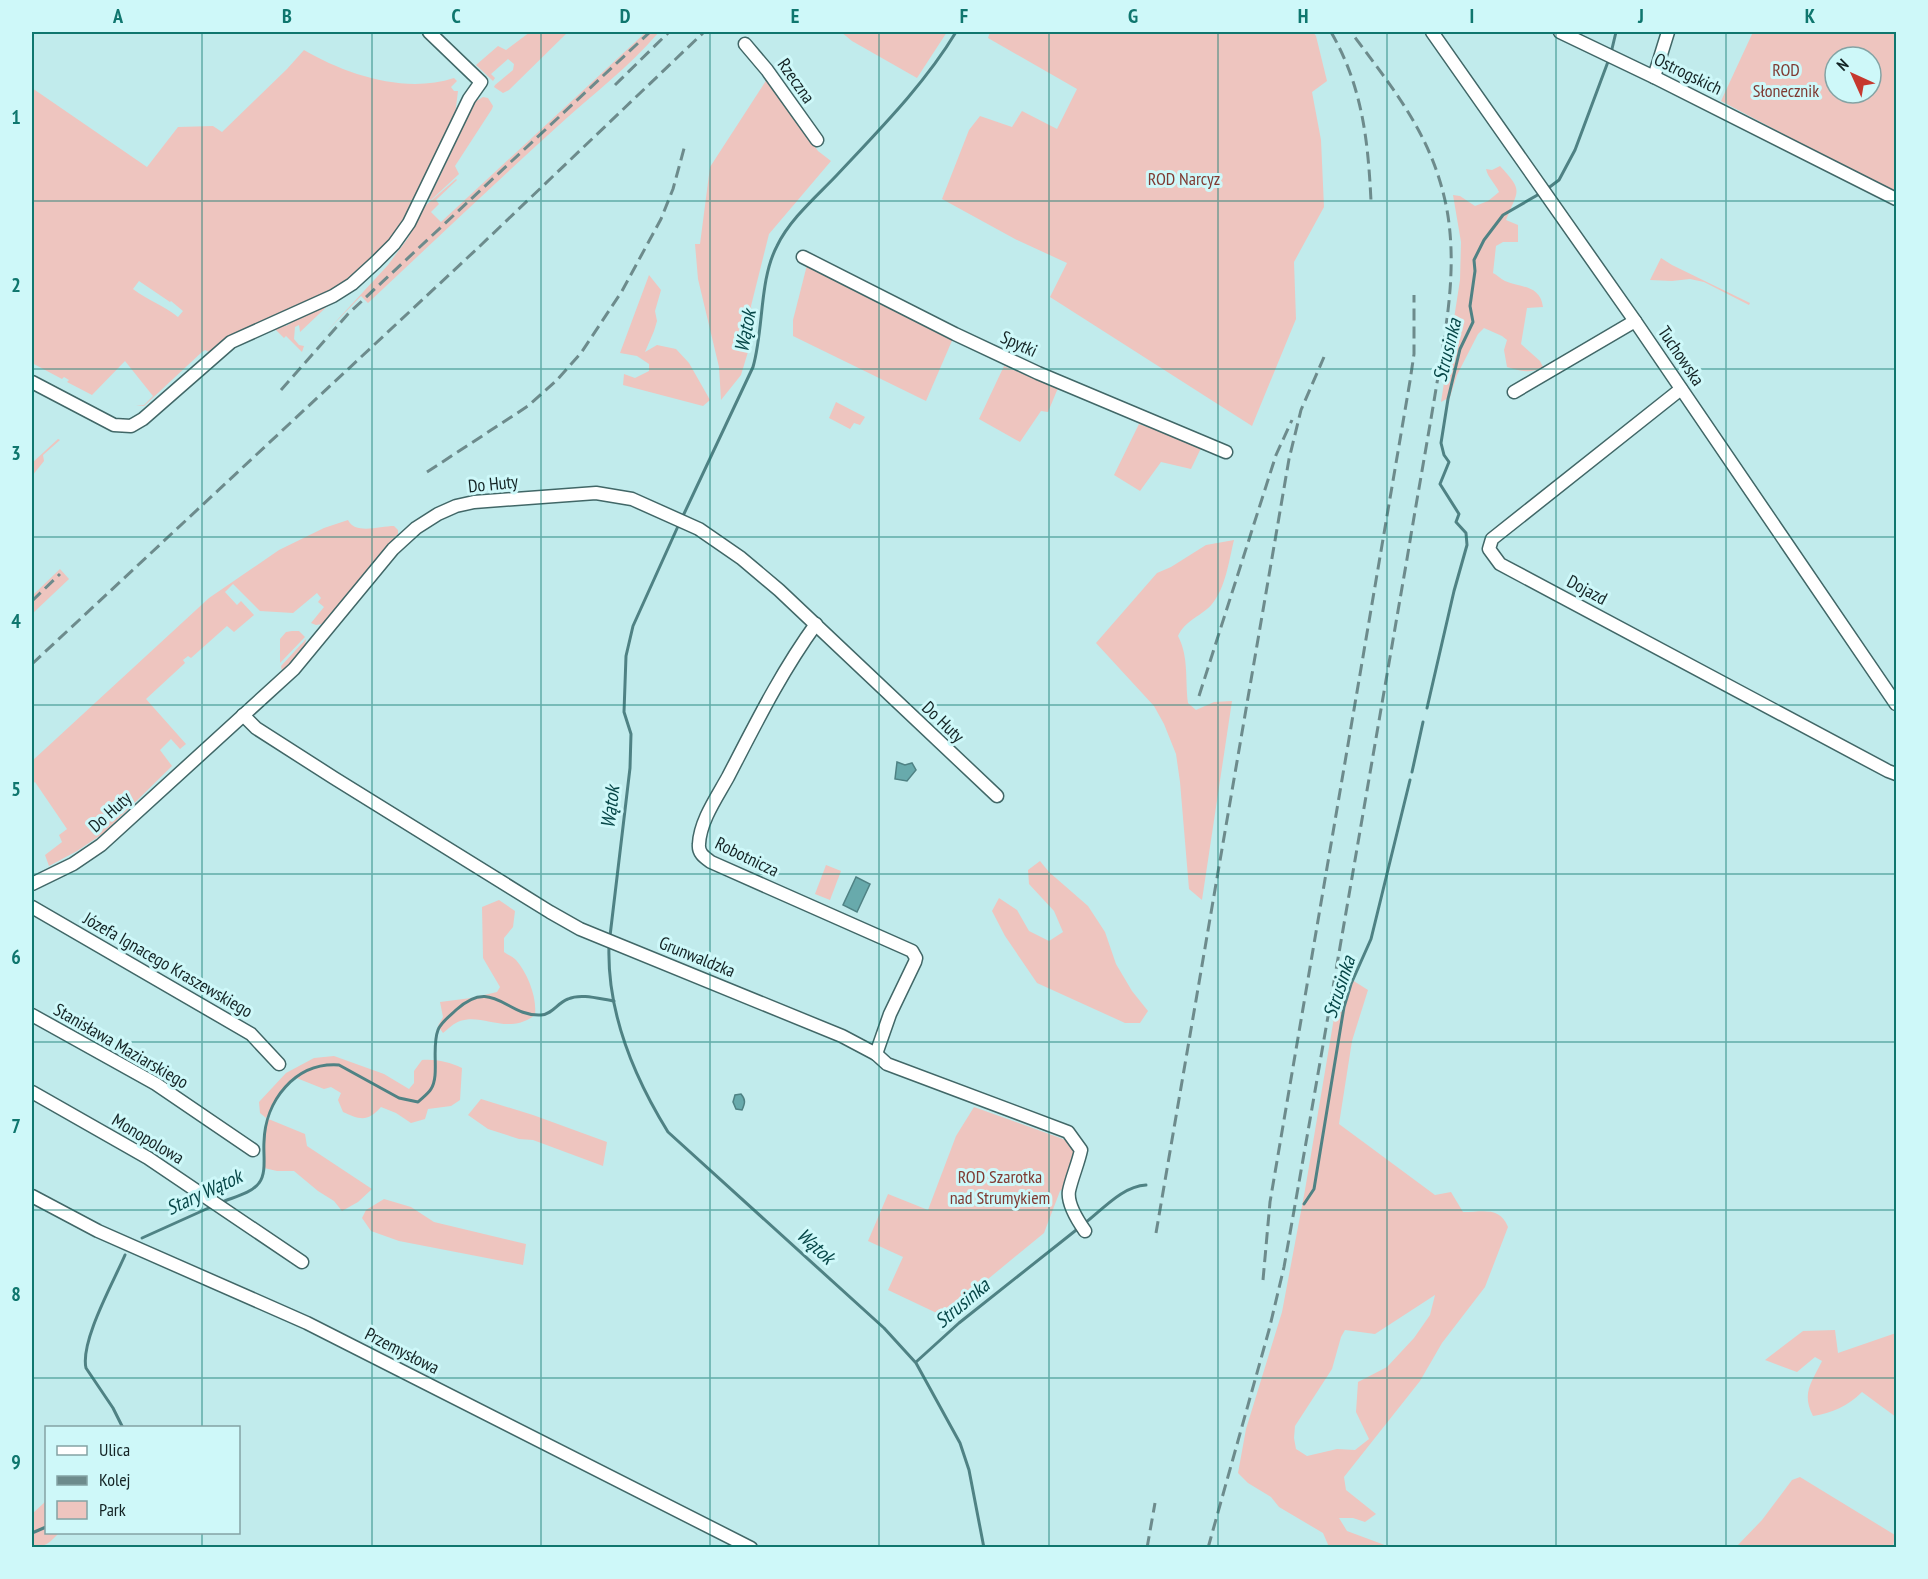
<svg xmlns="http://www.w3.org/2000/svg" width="1928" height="1579" viewBox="0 0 1928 1579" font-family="'PT Sans Narrow',sans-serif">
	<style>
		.green { fill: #eec5bf; fill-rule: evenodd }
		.water { fill: #68aaac; stroke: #4f8284; stroke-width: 1.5 }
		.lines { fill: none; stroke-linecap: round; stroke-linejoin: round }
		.stream { stroke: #4f8284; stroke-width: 3 }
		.minor-casing { stroke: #416767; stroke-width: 15 }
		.minor { stroke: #fff; stroke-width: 12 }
		.rail { stroke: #6d8b8c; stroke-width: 3; stroke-dasharray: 12 6; stroke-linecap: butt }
		.grid { fill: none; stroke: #0f766e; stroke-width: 1.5; stroke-opacity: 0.55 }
		.labels { text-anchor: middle; stroke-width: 6; stroke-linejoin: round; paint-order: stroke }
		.park-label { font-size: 18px; fill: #7f3a32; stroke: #cef8f9 }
		.street-label { font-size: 18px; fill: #142425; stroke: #cef8f9 }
		.water-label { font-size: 20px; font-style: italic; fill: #074748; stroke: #cef8f9 }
		.neatline { fill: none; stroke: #0f766e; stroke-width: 2 }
		.grid-label { font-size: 20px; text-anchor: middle; font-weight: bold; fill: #0f766e }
	</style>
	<rect width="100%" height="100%" fill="#c1ebec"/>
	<g class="green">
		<polygon points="530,32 568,32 509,90 503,93 494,87 495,85 513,70 514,64 508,59 491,74 495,78 493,81 476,65 498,46 506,50"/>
		<path d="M646,32h13c-30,35 -66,62 -100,93 -64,58 -127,118 -191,178l-7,-7 -34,35 61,-66 20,-27 17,-32 31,-27 1,1 -21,20 3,4 -8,8 10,10z"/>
		<polygon points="841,32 947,32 917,78 852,41"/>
		<polygon points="990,32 1313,32 1316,36 1327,81 1312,92 1321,140 1324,207 1294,262 1296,319 1252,426 1050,297 1067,263 1015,239 942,199 969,130 980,116 1012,127 1022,111 1057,129 1077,89 988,38"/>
		<path d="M1753,32h143v162l-175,-93zM1835,57h36v36h-36z"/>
		<path d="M304,50c43,25 101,44 150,28l3,3 -6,6 3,4h4l-3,24 -25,54 -24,49 -24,31 -42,39 -127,66 -8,-4 -3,2 -58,54h-8l8,-1 9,-9 -28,-35 -33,34 -25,-13 2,-2 -5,-3 -2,2 -30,-16v-275l115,79 31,-40 35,-1 9,6 65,-63zM139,281l31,21 1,-1 12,10 -5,6c-15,-12 -29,-16 -45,-28z"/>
		<polygon points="767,79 818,151 831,161 769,234 751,306 754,332 741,375 721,400 719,367 698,279 695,244 700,244 710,167"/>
		<polygon points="483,97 488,98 493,106 492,109 455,166 459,174 431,200 429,199 466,121 465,118 471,104"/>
		<path d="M1500,166c24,26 18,23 6,54l12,5v17h-15l-7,4 -3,27c4,2 8,6 12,8 17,7 35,4 38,26l-16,1 -6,36 19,17 3,6c-13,7 -22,4 -36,0l-3,-17 3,-10 -5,-4 -18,-8 -6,6 -21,41 -7,22 -9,5 19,-122 1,-38 -8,-47 7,1 15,10 13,-5 11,-9c-4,-9 -11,-14 -13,-23l6,1z"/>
		<polygon points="1661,258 1672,265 1750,303 1749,305 1704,282 1690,279 1672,281 1650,280"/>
		<polygon points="807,265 954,336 926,401 793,336 793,320"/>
		<polygon points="649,275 661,290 655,311 657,321 654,331 645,352 657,345 676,349 689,363 710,400 703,406 623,385 624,374 635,378 649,371 649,364 637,356 620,353"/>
		<polygon points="338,296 300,332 299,325 295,327 294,339 299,345 304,346 302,352 286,336 284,338 274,328 284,324 286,326 291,323 290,321"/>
		<polygon points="1004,366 1058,388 1048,412 1041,411 1020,442 979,419"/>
		<polygon points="836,402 865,417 860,425 854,423 850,429 829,418"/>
		<polygon points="1139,424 1202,446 1191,469 1161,462 1140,491 1114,475"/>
		<polygon points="58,439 60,440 43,455 44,461 32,476 32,463"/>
		<path d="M348,520c7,15 32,6 46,6l4,4v4l-76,90 -6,1 -5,-2 13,-16 -6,-5 3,-4 -4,-5 -24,20 -33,-2 -27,-27 -8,8 12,13 4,-4 13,14 -20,17 -7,-6 -36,32 -3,-2 -5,4 2,3 -39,36 40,45 -6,5 -9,-10 -11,11 12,16 -68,67 -27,18 -28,15 -4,-11 17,-13 -3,-7 8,-6 -32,-47 -3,2v-23l177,-163 70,-48 45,-22z"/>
		<path d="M1234,540c-5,20 -8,47 -22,64 -10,12 -27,16 -34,32 11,21 7,44 10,67l8,7 18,-8 18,-1 -30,199 -13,-11 -9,-107 -4,-28 -12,-30 -10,-18 -58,-63 61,-70 14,-6 35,-22z"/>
		<polygon points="60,569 69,579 32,614 32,596"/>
		<polygon points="292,631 299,631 305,637 280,663 280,639 286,632"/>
		<polygon points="306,639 304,651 282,671 281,666"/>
		<polygon points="1040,861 1049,872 1088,906 1105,932 1116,964 1132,991 1148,1011 1140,1023 1125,1023 1037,983 1005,936 992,911 999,898 1017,910 1029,931 1049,941 1063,932 1054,911 1029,884 1028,870"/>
		<polygon points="826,865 841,871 830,900 815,894"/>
		<path d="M499,900l16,11 -2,16 -9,11v14c4,3 9,5 12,8 12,14 21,37 19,55 -28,21 -51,-2 -75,6 -6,2 -12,8 -17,12l-5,-7 5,-9 -3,-15 31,-4 26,-6 3,-5 -17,-29 -1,-51z"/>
		<path d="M1349,978l19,12 -16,51 -13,83 96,71 16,-3 12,20c20,0 37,-6 45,15l-23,60 -43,56 -22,38 -76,96 2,13 30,24 -11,8 -12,-4h-14l8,13 43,16h-61l-6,-14 -44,-26 -8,-10 -23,-14 -10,-10 8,-44 36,-117 23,-122 32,-190zM1435,1295l-5,20 -16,23 -27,29 -29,15 -2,30 13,27 -14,11 -18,-1 -30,7 -11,-7 -2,-11 1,-12 37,-57 9,-32 4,-7 30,4z"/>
		<path d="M334,1056l50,18 25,15 5,-6v-12l8,-11c15,-1 27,2 40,8l-2,32 -9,6 -23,3 -3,10 -14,4 -15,-10 -15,-6c-13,15 -21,13 -38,5l-5,-12 3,-7 -10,-6 -7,2 -30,-12 -9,10 -19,31 39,16 2,12 65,43 -14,13 -16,9 -8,-10 -16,-10 -24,-20h-17l-13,-3 2,-50 -6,-5 -1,-11 27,-29 28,-15z"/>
		<polygon points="481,1099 533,1115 607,1142 603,1166 533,1140 519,1139 488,1129 468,1115"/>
		<polygon points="974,1107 1063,1139 1072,1144 1076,1151 1066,1186 1060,1191 1044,1233 943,1316 888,1290 903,1257 868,1241 888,1194 928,1210 956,1136"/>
		<polygon points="384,1199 411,1207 434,1222 526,1244 523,1265 399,1241 371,1231 362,1218 366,1210"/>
		<path d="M1835,1330l3,23 58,-20v84l-34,-25c-14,14 -30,21 -49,24 -12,-23 -1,-34 9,-55l-7,-4 -18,15 -32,-12 38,-29z"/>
		<polygon points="1800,1477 1895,1535 1893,1547 1736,1547 1762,1520 1792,1480"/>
		<path d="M46,1501v31l13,1c-9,9 -14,15 -27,14v-33z"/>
	</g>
	<g class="water">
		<polygon points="897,762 905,765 912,763 916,770 907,781 895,779"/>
		<polygon points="856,877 870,884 857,912 843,905"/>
		<path d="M741,1094c5,6 4,9 1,16l-6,-1 -3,-7 2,-7z"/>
	</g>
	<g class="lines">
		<g class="stream">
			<polyline points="1611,53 1616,32"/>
			<polyline points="1547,189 1559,180 1575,150 1609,59"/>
			<path d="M682,518l71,-151c11,-38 6,-87 24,-121 13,-27 39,-49 59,-70 43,-46 88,-91 120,-144"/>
			<polyline points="1427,708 1454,591 1467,545 1466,533 1456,522 1459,514 1440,484 1449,462 1444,455 1441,443 1448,399 1460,349 1473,322 1470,306 1475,271 1474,260 1484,240 1503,215 1541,193"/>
			<polyline points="1412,772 1423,722"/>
			<polyline points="610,936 630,768 631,734 624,712 626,656 633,626 679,524"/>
			<path d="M609,946c-2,65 25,131 59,186l216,196 32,35 44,80 9,27 15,78"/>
			<path d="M222,1202c12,-5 30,-9 37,-19 8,-10 4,-29 5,-41 1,-41 31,-80 75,-77l60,33 19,4c4,-4 10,-8 13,-13 9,-14 0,-41 7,-59 3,-8 12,-14 18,-20 37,-34 50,7 85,5 12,-1 16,-12 27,-16 13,-6 32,0 46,2"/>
			<polyline points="1304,1204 1314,1189 1344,1007 1351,984 1371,939 1410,780"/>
			<path d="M1085,1223c18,-14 38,-37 61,-38"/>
			<polyline points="142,1238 213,1206"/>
			<polyline points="916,1362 959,1323 1080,1227"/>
			<path d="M123,1428l-10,-20 -27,-40c-6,-27 28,-87 39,-113"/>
			<polyline points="32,1533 46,1527"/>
		</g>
		<g class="minor-casing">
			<g id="minor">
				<polyline points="1432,32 1635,321 1896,704"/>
				<polyline points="1560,32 1656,78 1896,199"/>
				<polyline points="745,44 767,70 817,140"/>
				<polyline points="1654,77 1668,32"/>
				<polyline points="803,257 955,334 1038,373 1226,452"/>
				<polyline points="32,382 114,425 131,426 143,419 231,342 333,296 352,284 376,262 394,244 409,223 469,99 481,82 429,32"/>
				<polyline points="1681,389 1492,539 1489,549 1500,564 1888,771 1896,774"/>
				<polyline points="1514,392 1635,321"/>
				<path d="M816,624c-35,48 -61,101 -88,153 -11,20 -28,44 -29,67 -1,9 5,13 12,18l201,89 4,7 -1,4 -25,52 -14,40"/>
				<path d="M243,715l13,13 78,50 216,134 30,17 262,107 34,18 11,10 181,68 13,18c-3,14 -9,27 -12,41 -2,12 9,30 16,40"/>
				<polyline points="32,884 73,864 101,845 294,669 393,549 416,528 438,514 456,506 474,502 596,493 632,499 699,529 741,558 779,590 997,796"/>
				<polyline points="32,907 251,1034 279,1064"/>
				<polyline points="32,1015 156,1084 253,1150"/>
				<polyline points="32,1092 148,1158 302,1262"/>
				<polyline points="32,1196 98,1231 307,1323 751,1548"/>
			</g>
		</g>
		<use href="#minor" class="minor"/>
		<g class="rail">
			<path d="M1331,32c31,54 37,107 40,169"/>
			<polyline points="615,85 669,32"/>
			<polyline points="281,390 348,314 650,32"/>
			<polyline points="427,472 528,406 556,381 581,353 622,291 661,219 673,189 685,145"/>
			<polyline points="32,601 60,574"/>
			<polyline points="32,664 480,246 704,32"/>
			<polyline points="1199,696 1276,455 1292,420"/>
			<polyline points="1156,1233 1289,459 1301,410 1324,357"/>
			<polyline points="1263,1280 1270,1202 1410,381 1414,354 1414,295"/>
			<polyline points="1147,1548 1155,1503"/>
			<path d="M1208,1548l61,-218 15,-63c42,-236 82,-472 123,-708 9,-55 19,-110 28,-164 10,-62 23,-123 12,-185 -14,-74 -53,-120 -96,-178"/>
		</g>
	</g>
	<path class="grid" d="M202,32v1396M372,32v1516M541,32v1516M710,32v1516M879,32v1516M1049,32v1516M1218,32v1516M1387,32v1516M1556,32v1516M1726,32v1516M32,201h1864M32,369h1864M32,537h1864M32,705h1864M32,874h1864M32,1042h1864M32,1210h1864M32,1378h1864M202,1532v16"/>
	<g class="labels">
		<g class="park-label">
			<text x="1786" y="76">ROD<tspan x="1786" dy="21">Słonecznik</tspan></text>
			<text x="1184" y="185">ROD Narcyz</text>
			<text x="1000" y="1183">ROD Szarotka<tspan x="1000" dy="21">nad Strumykiem</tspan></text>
		</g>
		<g class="street-label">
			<text transform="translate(1688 74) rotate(26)" y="6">Ostrogskich</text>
			<text transform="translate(796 81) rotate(55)" y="6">Rzeczna</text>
			<text transform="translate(1019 344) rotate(25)" y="6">Spytki</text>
			<text transform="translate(1681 356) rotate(56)" y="6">Tuchowska</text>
			<text transform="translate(493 484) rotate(-6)" y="6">Do Huty</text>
			<text transform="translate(1587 590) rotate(28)" y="6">Dojazd</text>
			<text transform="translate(943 722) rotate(44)" y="6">Do Huty</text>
			<text transform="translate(110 812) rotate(-42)" y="6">Do Huty</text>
			<text transform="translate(747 857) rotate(26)" y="6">Robotnicza</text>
			<text transform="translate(697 957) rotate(22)" y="6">Grunwaldzka</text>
			<text transform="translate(168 965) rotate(30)" y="6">Józefa Ignacego Kraszewskiego</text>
			<text transform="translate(121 1046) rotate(30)" y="6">Stanisława Maziarskiego</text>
			<text transform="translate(148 1139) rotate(31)" y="6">Monopolowa</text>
			<text transform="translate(402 1351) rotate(27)" y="6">Przemysłowa</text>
		</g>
		<g class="water-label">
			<text transform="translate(745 331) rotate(-79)" y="7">Wątok</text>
			<text transform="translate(1447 350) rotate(-76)" y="7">Strusinka</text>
			<text transform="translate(610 807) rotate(-83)" y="7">Wątok</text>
			<text transform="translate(1339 987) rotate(-72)" y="7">Strusinka</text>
			<text transform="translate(204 1192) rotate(-25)" y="7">Stary Wątok</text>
			<text transform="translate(816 1246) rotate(42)" y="7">Wątok</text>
			<text transform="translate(962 1303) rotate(-40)" y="7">Strusinka</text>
		</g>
	</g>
	<rect width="1928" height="1579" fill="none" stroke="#cef8f9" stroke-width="66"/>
	<rect x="45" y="1426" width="195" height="108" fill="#cef8f9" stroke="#84a3a4" stroke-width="1.5"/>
	<rect x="57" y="1446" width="30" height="9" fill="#ffffff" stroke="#84a3a4" stroke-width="1.5"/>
	<text x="99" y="1456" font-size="18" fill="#142425">Ulica</text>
	<rect x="57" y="1476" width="30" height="9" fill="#6d8b8c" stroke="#84a3a4" stroke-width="1.5"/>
	<text x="99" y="1486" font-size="18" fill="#142425">Kolej</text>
	<rect x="57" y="1501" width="30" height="18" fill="#eec5bf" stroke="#84a3a4" stroke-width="1.5"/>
	<text x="99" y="1516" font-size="18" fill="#142425">Park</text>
	<g transform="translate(1853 75) rotate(315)"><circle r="28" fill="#cef8f9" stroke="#84a3a4" stroke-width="1.5"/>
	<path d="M0-4.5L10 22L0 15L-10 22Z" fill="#c6382e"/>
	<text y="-9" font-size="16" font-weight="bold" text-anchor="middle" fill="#142425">N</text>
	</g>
	<rect x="33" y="33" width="1862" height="1513" class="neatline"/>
	<g class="grid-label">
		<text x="118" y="23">A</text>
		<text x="287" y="23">B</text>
		<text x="456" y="23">C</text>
		<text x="625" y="23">D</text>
		<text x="795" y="23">E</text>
		<text x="964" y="23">F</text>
		<text x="1133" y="23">G</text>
		<text x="1303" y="23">H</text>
		<text x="1472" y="23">I</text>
		<text x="1641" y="23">J</text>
		<text x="1810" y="23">K</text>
		<text x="16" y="124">1</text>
		<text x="16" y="292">2</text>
		<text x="16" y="460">3</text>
		<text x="16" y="628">4</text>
		<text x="16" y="796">5</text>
		<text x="16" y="964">6</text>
		<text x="16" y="1133">7</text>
		<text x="16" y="1301">8</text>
		<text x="16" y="1469">9</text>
	</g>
</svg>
